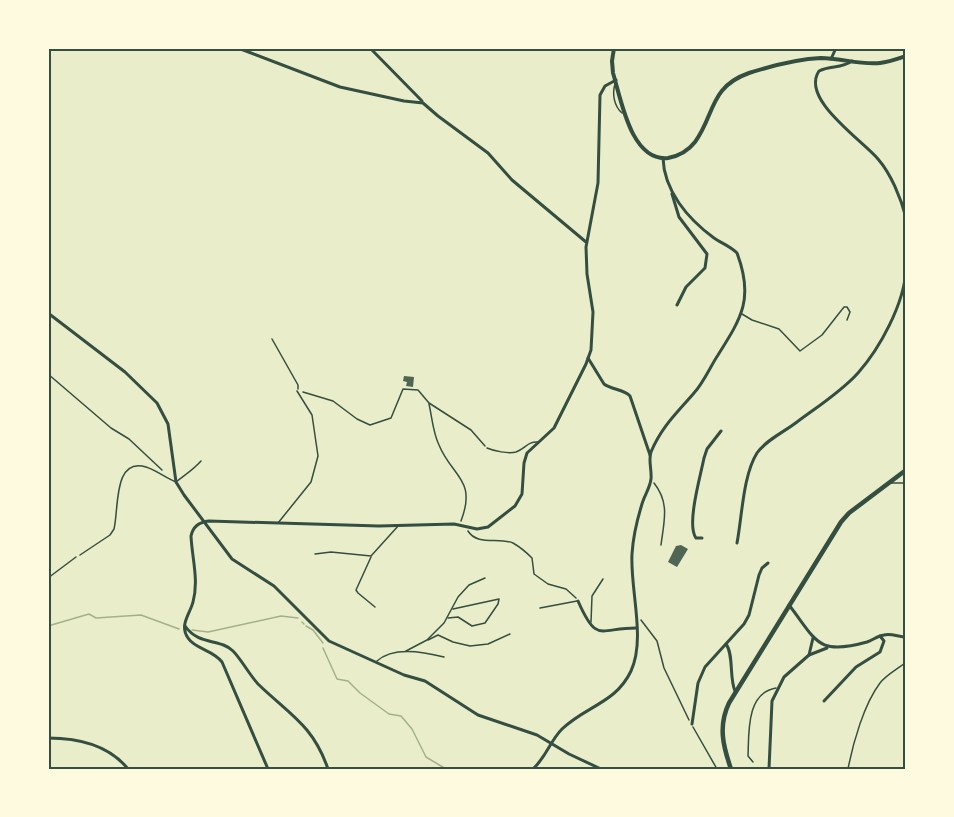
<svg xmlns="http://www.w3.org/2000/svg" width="954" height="817" viewBox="0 0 954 817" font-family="Raleway,sans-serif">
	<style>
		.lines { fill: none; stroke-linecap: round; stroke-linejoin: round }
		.stream { stroke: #a3b18a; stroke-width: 1.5 }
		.building { fill: #4f6655 }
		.path { stroke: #344e41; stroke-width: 1.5 }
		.service { stroke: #344e41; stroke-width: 1.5 }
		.minor { stroke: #344e41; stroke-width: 3 }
		.tertiary { stroke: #344e41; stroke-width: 3 }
		.secondary { stroke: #344e41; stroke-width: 4 }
		.primary { stroke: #344e41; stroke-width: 4.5 }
		.neatline { fill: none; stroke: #344e41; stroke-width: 2 }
	</style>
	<rect width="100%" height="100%" fill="#e9edc9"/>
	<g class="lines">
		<g class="stream">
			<polyline points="302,622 304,624"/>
			<polyline points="48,626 89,614 96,618 141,615 179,629"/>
			<polyline points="306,626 313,630 323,643"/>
			<polyline points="192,630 208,632 281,616 298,618"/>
			<polyline points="323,648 337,679 348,681 360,693 389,714 401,716 412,729 426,757 446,769"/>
		</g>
	</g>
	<g class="building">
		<polygon points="404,376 414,377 413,387 406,386 407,382 403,381"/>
		<polygon points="681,545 688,549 677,567 668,562 676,546"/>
	</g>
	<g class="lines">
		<g class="path">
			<polyline points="272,339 298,385 298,389"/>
			<polyline points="48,374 111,428 129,439 162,470"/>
			<polyline points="303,392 333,401 357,419 370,425 391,418 403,389 418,390 429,403 471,430 485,446"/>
			<path d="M429,404c3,13 4,29 10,41 13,32 38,34 22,76"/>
			<path d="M654,483c16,20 10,38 7,62"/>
			<path d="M468,531c9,15 31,6 45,12 7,4 14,10 19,15l2,16 14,10 18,5 10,9"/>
			<polyline points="48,578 76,557"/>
			<polyline points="641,620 657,641 664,668 689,720"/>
			<polyline points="693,727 717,769"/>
			<path d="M848,769c5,-26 16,-65 32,-86 7,-9 18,-14 26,-21"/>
		</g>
		<g class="service">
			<path d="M615,84c-3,10 -1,22 7,29"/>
			<polyline points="742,314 752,320 779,329 800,351 822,335 844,307 847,307 850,312 847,320"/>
			<path d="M487,448c7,3 21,6 29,4 9,-3 12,-11 22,-10"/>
			<polyline points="891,483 906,483"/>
			<polyline points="278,523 311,482 318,456 312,415 297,391"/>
			<polyline points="315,554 331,552 371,556 399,525"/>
			<path d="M80,555l30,-20 4,-6c5,-20 -1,-72 32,-62 10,3 20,11 30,15 9,-7 18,-13 25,-21"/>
			<polyline points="371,557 356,590 358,593 375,607"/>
			<polyline points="540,608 577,601"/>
			<polyline points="448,618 458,617 472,626 485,623 498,604 499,599 453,609"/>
			<polyline points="591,622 592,596 603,579"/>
			<polyline points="428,640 438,635 453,642 470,646 488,644 510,634"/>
			<polyline points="406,651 427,640 444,623 458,597 469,585 485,578"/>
			<path d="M377,661c16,-15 48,-9 67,-4"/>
			<path d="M753,762l-5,-6c1,-23 -2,-63 28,-68"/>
		</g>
		<g class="minor">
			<polyline points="238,48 340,87 404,101 423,103 438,116 488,153 512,180 586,242"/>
			<polyline points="370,48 422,101"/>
			<polyline points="831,59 836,48"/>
			<path d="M852,61c-11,8 -21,4 -33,10 -19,28 43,69 59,88 13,15 23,39 28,59"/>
			<polyline points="672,194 679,217 707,254 705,268 686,287 677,305"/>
			<polyline points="48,313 125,372 157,403 168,424 176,482 184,495 232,559 274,586 329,641 404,675 425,681 478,715 537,735 569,754 601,769"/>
			<path d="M588,358l16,26c8,6 19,5 26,12l20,59"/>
			<path d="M702,538h-6c-10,-13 5,-64 8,-80l3,-9 14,-18"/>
			<path d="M737,543c5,-26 6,-68 20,-90 9,-13 27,-21 40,-31 20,-15 44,-30 61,-49 22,-25 46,-69 48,-103"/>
			<path d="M578,601c19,43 21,27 58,27"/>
			<path d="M789,605c28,36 28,51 78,37 6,-2 10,-6 17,-7 7,-2 15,2 22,2"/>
			<path d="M185,626c14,20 35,12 48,25 8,8 16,23 25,33 31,30 55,41 70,85"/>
			<path d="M726,644c8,11 3,33 9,47"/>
			<polyline points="809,655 827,648"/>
			<polyline points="824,701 856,667 880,652 884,641 880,636"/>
			<polyline points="692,724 698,683 705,667 744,624 749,615 759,575 762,568 768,563"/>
			<path d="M48,738c30,0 60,6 80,31"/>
			<path d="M533,769c14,-13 17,-28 29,-40 24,-23 54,-26 69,-58 15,-33 -1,-81 1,-117 1,-16 5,-34 10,-50 2,-8 8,-16 9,-25 1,-9 -3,-19 0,-27 11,-26 26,-39 43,-59 10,-11 16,-26 24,-38 24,-38 36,-57 19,-102 -7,-7 -16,-10 -23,-15 -26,-19 -50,-47 -51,-80"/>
			<polyline points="769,769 772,701 784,677 809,655 813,638"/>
		</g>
		<path class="tertiary" d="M268,769l-46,-107c-9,-12 -27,-13 -34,-24 -9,-13 2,-24 5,-36 6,-22 -1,-44 -2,-66 2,-10 8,-14 18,-15l170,5 75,-2 23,5 11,-2 27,-21 7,-12 2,-31 3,-10 27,-25 32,-64 5,-14 2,-38 -6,-38 -1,-27 12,-64 2,-88 5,-9 11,-6"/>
		<path class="secondary" d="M614,48l-2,13 1,12c8,26 18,89 55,85 11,-2 20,-7 27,-16 20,-27 14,-55 54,-69 22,-7 49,-14 72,-15 19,0 39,7 59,5 9,-1 17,-4 26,-7"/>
		<path class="primary" d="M731,769c-8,-23 -13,-43 -2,-66l112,-181 8,-9 57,-43"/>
	</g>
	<rect width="954" height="817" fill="none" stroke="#fefae0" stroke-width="99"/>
	<rect x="50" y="50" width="854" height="718" class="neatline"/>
</svg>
